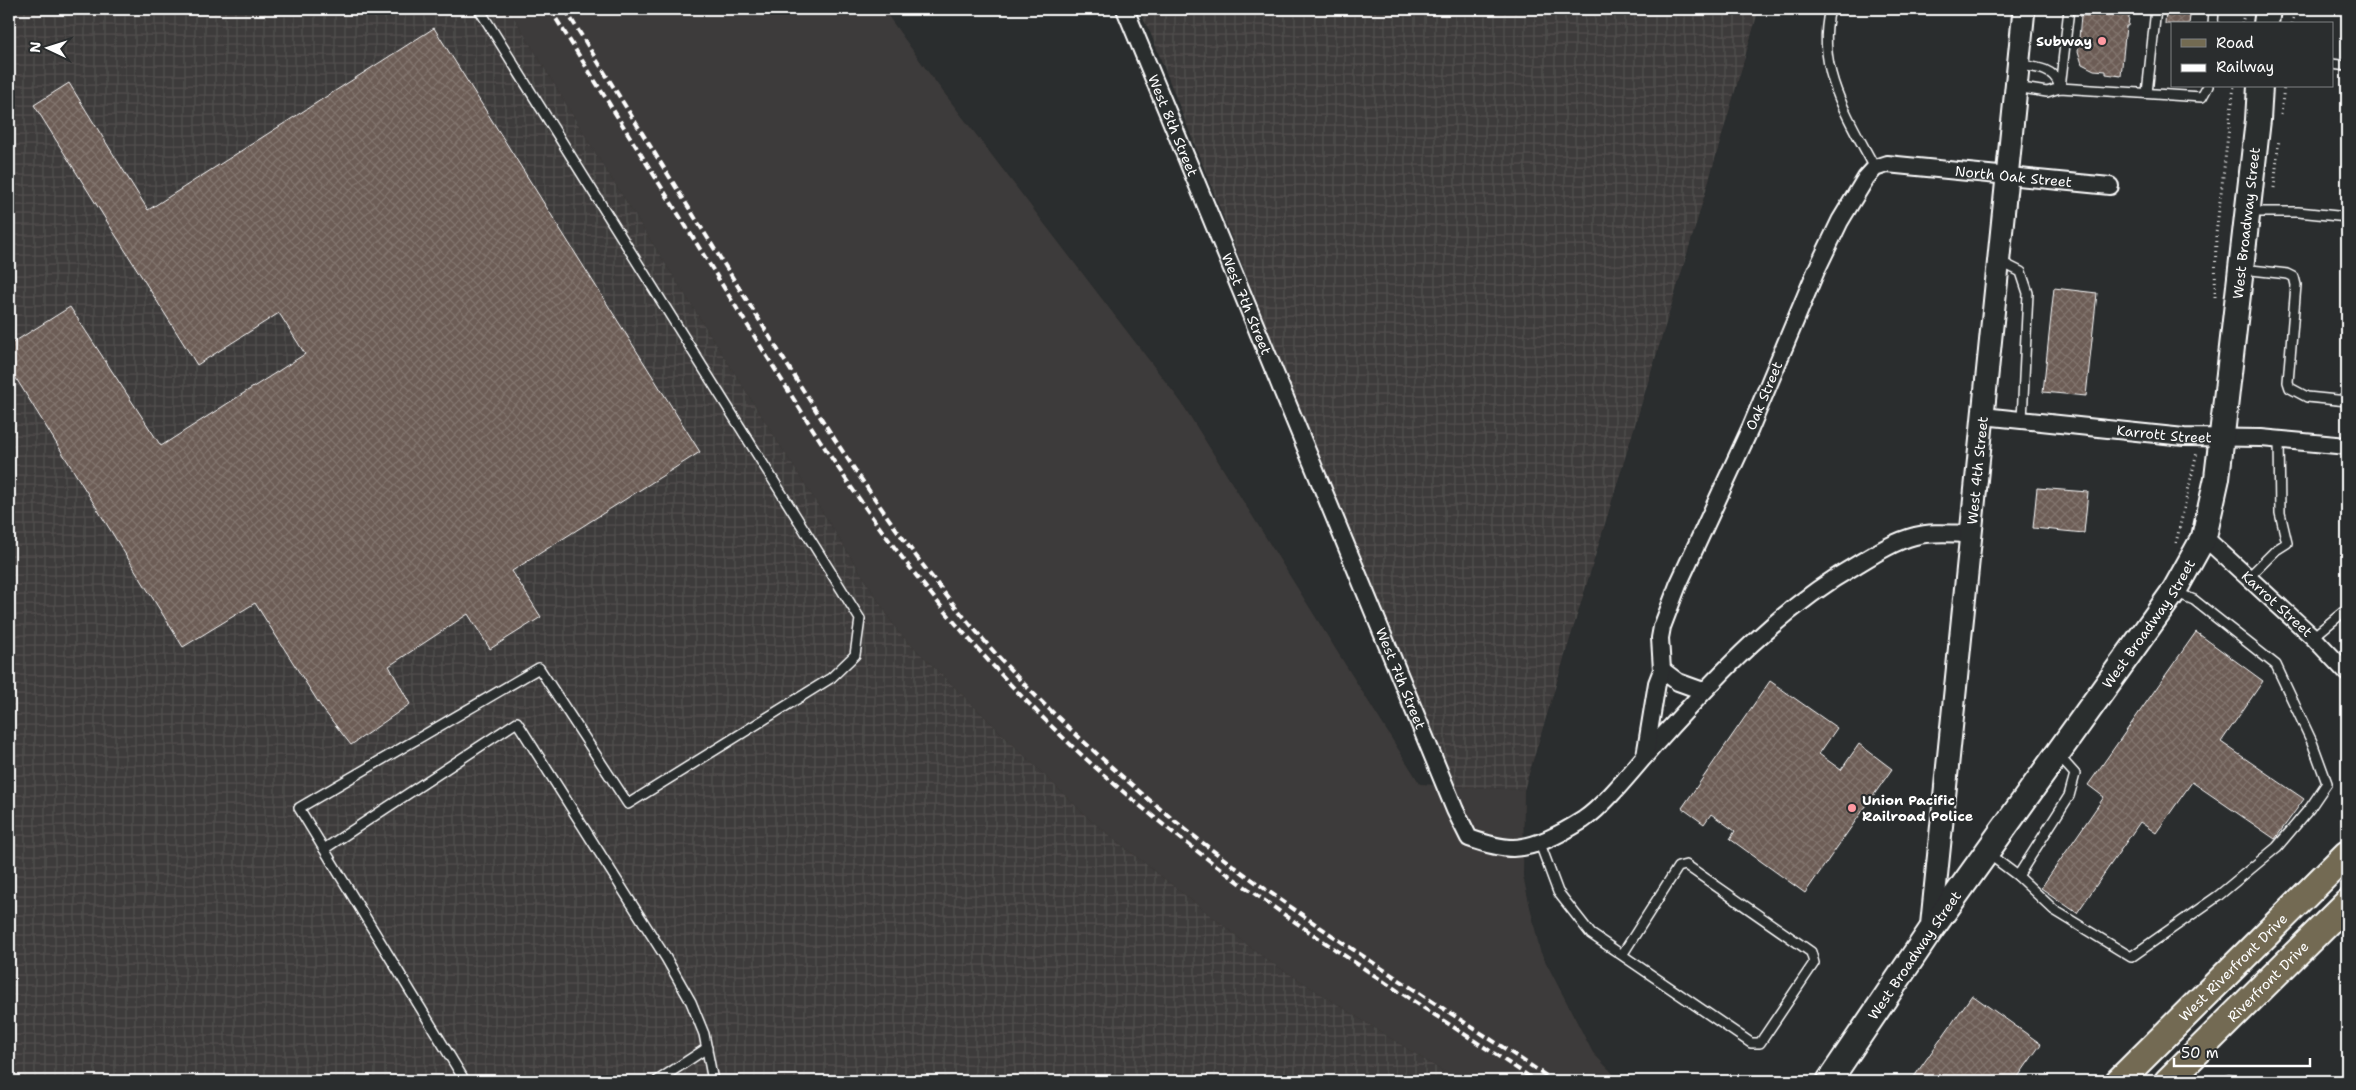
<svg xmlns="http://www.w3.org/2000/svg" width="2356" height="1090" viewBox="0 0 2356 1090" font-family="'Shantell Sans',sans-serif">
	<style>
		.built { fill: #3e3b3a }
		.industrial { fill: url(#industrial-grid) }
		.building { fill: url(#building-cross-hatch); stroke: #fff }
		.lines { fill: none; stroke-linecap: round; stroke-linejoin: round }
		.service-casing { stroke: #fff; stroke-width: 12 }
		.minor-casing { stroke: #fff; stroke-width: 20 }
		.tertiary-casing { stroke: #fff; stroke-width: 25 }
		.secondary-casing { stroke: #fff; stroke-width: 28 }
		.primary-casing { stroke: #fff; stroke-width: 30 }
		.path { stroke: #fff; stroke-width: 3; stroke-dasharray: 1 4; stroke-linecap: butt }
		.service { stroke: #2a2d2e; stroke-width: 9 }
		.minor { stroke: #2a2d2e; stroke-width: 16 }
		.tertiary { stroke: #2a2d2e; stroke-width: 21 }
		.secondary { stroke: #2a2d2e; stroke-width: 24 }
		.primary { stroke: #736b52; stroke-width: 26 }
		.rail { stroke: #fff; stroke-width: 4; stroke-dasharray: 8 4; stroke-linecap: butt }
		.poi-dot { fill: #ff9aa2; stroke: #2a2d2e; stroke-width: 2 }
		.labels { text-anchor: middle; stroke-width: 4.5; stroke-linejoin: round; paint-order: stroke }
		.poi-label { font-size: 14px; font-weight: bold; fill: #fff; stroke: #2a2d2e; text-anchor: end }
		.street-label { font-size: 14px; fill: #fff; stroke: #2a2d2e }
	</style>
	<defs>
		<pattern id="industrial-grid" width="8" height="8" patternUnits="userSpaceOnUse" patternTransform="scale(1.25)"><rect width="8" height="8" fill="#3e3b3a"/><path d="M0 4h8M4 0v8" fill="none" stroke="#514f4e"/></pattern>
		<pattern id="building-cross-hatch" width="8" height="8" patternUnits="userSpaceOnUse" patternTransform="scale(1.25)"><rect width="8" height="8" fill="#6c5c55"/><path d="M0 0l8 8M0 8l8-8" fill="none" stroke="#82746e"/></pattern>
	</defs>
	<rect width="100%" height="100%" fill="#2a2d2e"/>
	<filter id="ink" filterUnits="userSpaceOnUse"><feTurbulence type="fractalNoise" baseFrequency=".02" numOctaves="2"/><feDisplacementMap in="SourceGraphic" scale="10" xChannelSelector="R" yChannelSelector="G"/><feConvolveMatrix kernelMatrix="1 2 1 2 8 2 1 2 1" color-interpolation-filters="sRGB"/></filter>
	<g filter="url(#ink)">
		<polygon class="built" points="509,9 883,9 931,76 1181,402 1420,784 1524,790 1523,876 1540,951 1593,1053 1620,1081 1458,1081 1264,958 1090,820 898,632 596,154"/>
		<g class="industrial">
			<polygon points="9,9 509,9 596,154 898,632 1090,820 1264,958 1458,1081 9,1081"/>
			<polygon points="1138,9 1759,9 1694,231 1524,790 1455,786 1375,600 1150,32"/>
		</g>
		<g class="building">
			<polygon points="2093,9 2130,9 2128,26 2126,26 2121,76 2106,74 2106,71 2094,70 2082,64 2078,51 2081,15 2092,16"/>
			<polygon points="2166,9 2191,9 2189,24 2165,24"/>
			<polygon points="434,28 700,452 512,571 541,617 490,649 468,614 389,666 410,704 351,745 322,708 255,603 183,647 9,367 9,345 70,307 161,446 305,354 279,313 197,365 34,105 69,83 148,210"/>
			<polygon points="2054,288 2097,293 2086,396 2043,392"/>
			<polygon points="2037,488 2088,492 2084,533 2033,528"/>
			<polygon points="2196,632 2263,681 2221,742 2304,799 2275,839 2192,782 2156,833 2140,822 2077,913 2041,888 2104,797 2088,785"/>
			<polygon points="1770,681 1837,728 1819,754 1841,770 1859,744 1892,769 1805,893 1730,839 1735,831 1711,814 1704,824 1682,808"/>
			<polygon points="1972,995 2041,1044 2015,1081 1911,1081"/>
		</g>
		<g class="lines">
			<g class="service-casing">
				<g id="service">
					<path d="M1830,9c-15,59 18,108 45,159"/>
					<polyline points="2213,24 2214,9"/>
					<polyline points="2332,64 2347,66"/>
					<path d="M2019,65c14,2 36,3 40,20"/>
					<polyline points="2016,87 2047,92 2060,88 2202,97 2208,86"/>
					<polyline points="2060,88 2069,9"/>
					<polyline points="2147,93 2156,9"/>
					<polyline points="2249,212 2298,212 2347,217"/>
					<polyline points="1999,261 2021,272 2028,293 2022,420"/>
					<polyline points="2242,269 2288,274 2294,277 2296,285 2288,382 2290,388 2307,397 2347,401"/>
					<polyline points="2248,578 2276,550 2287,543 2280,513 2279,440"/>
					<polyline points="2313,637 2347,609"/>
					<polyline points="1539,841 1558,892 1591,934 1751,1043 1760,1043 1814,963 1811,952 1686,865 1678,867 1622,955"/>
					<polyline points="324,849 517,722 666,958 691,1002 704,1034 713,1081"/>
					<polyline points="1986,852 2018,876 2054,910 2131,957 2218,896 2277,847 2310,808 2327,783 2312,742 2276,665 2194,600 2175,592"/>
					<polyline points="2018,876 2069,796 2075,774 2057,754"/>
					<polyline points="2229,1080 2232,1081"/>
					<polyline points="465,1081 299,808 539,668 628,804 831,678 855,655 860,619 479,9"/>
					<polyline points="657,1081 707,1048"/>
				</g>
			</g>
			<g class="minor-casing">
				<g id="minor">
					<path id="s1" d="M1125,9l330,801 14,28c14,5 30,10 44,10 23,0 51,-16 70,-28 24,-16 55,-57 75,-79 61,-67 121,-132 200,-177 18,-11 37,-23 57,-28 18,-5 38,-2 57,-2"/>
					<path id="s2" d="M1983,416l201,21 77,1 86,8"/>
					<path id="s3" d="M2204,537l109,100 34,36"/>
					<polyline points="1662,670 1678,682 1703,691"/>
					<path id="s4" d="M1645,756l12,-73 5,-13 -2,-32 2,-11 16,-42 72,-156 66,-158 24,-50 26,-43 9,-10 12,-4 223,22"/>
				</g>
			</g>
			<g class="tertiary-casing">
				<g id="tertiary">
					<path id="s5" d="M1931,930l93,-921"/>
				</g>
			</g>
			<g class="secondary-casing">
				<g id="secondary">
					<polyline points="2266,24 2268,9"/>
					<path id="s6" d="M1829,1081l102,-151 243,-339 30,-54 13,-59 41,-358 2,-34"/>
				</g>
			</g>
			<g class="primary-casing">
				<g id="primary">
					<path id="s7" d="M2119,1081l228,-227"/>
					<path id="s8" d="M2168,1081l179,-178"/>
				</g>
			</g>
			<g class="path">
				<polyline points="2242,24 2245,9"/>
				<polyline points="2292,24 2295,9"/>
				<polyline points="2281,115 2284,86"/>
				<polyline points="2274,188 2279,139"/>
				<polyline points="2215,297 2216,234 2234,86"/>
				<polyline points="2176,543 2197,452"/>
			</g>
			<use href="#service" class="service"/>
			<use href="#minor" class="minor"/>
			<use href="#tertiary" class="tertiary"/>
			<use href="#secondary" class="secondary"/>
			<use href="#primary" class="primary"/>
			<g class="rail">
				<path d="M550,9c60,96 121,193 181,290 46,73 91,148 141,218 59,82 127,160 200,229 140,131 305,230 464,335"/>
				<path d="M565,9c64,103 128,206 193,309 85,137 172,275 288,388 50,48 102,95 157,137 112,86 234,160 351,238"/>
			</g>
		</g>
	</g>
	<g class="poi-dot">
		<circle cx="2102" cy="41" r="5"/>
		<circle cx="1852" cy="808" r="5"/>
	</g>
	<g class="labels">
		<g class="poi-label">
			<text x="2092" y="46">Subway</text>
			<text x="1862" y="805" text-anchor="start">Union Pacific<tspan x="1862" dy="16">Railroad Police</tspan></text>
		</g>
		<g class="street-label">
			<text dy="5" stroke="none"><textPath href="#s1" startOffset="126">West 8th Street</textPath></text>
			<text dy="5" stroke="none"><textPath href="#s4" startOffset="778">North Oak Street</textPath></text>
			<text dy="5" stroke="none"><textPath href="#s6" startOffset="978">West Broadway Street</textPath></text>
			<text dy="5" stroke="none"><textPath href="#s1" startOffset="319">West 7th Street</textPath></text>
			<text dy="5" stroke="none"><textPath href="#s4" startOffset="384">Oak Street</textPath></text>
			<text dy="5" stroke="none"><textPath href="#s2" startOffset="182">Karrott Street</textPath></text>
			<text dy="5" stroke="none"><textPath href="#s5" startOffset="462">West 4th Street</textPath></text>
			<text dy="5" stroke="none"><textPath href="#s3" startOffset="99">Karrot Street</textPath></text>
			<text dy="5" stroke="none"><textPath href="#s6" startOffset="558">West Broadway Street</textPath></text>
			<text dy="5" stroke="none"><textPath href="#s1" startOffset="724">West 7th Street</textPath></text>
			<text dy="5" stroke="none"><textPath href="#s6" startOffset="152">West Broadway Street</textPath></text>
			<text dy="5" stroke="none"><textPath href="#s7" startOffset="161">West Riverfront Drive</textPath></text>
			<text dy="5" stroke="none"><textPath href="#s8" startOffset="141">Riverfront Drive</textPath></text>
		</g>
	</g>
	<rect width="2356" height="1090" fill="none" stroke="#2a2d2e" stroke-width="30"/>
	<rect x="15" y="15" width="2326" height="1060" fill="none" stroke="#fff" stroke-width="2" filter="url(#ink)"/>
	<rect x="2171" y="22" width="162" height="65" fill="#2a2d2e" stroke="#7f8182"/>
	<rect x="2181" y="39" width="25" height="8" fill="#736b52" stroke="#7f8182"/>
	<text x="2216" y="48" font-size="15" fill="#ffffff">Road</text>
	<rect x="2181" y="64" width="25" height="8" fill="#ffffff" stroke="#7f8182"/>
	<text x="2216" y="72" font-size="15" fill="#ffffff">Railway</text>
	<g transform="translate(48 48) rotate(274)" stroke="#2a2d2e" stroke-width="4" paint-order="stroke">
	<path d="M0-4L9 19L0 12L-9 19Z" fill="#ffffff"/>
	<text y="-8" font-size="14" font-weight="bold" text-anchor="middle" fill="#ffffff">N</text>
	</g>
	<path d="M2174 1058v8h136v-8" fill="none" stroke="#ffffff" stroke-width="2.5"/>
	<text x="2181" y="1058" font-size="15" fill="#ffffff" stroke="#2a2d2e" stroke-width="4" paint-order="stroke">50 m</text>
</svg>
